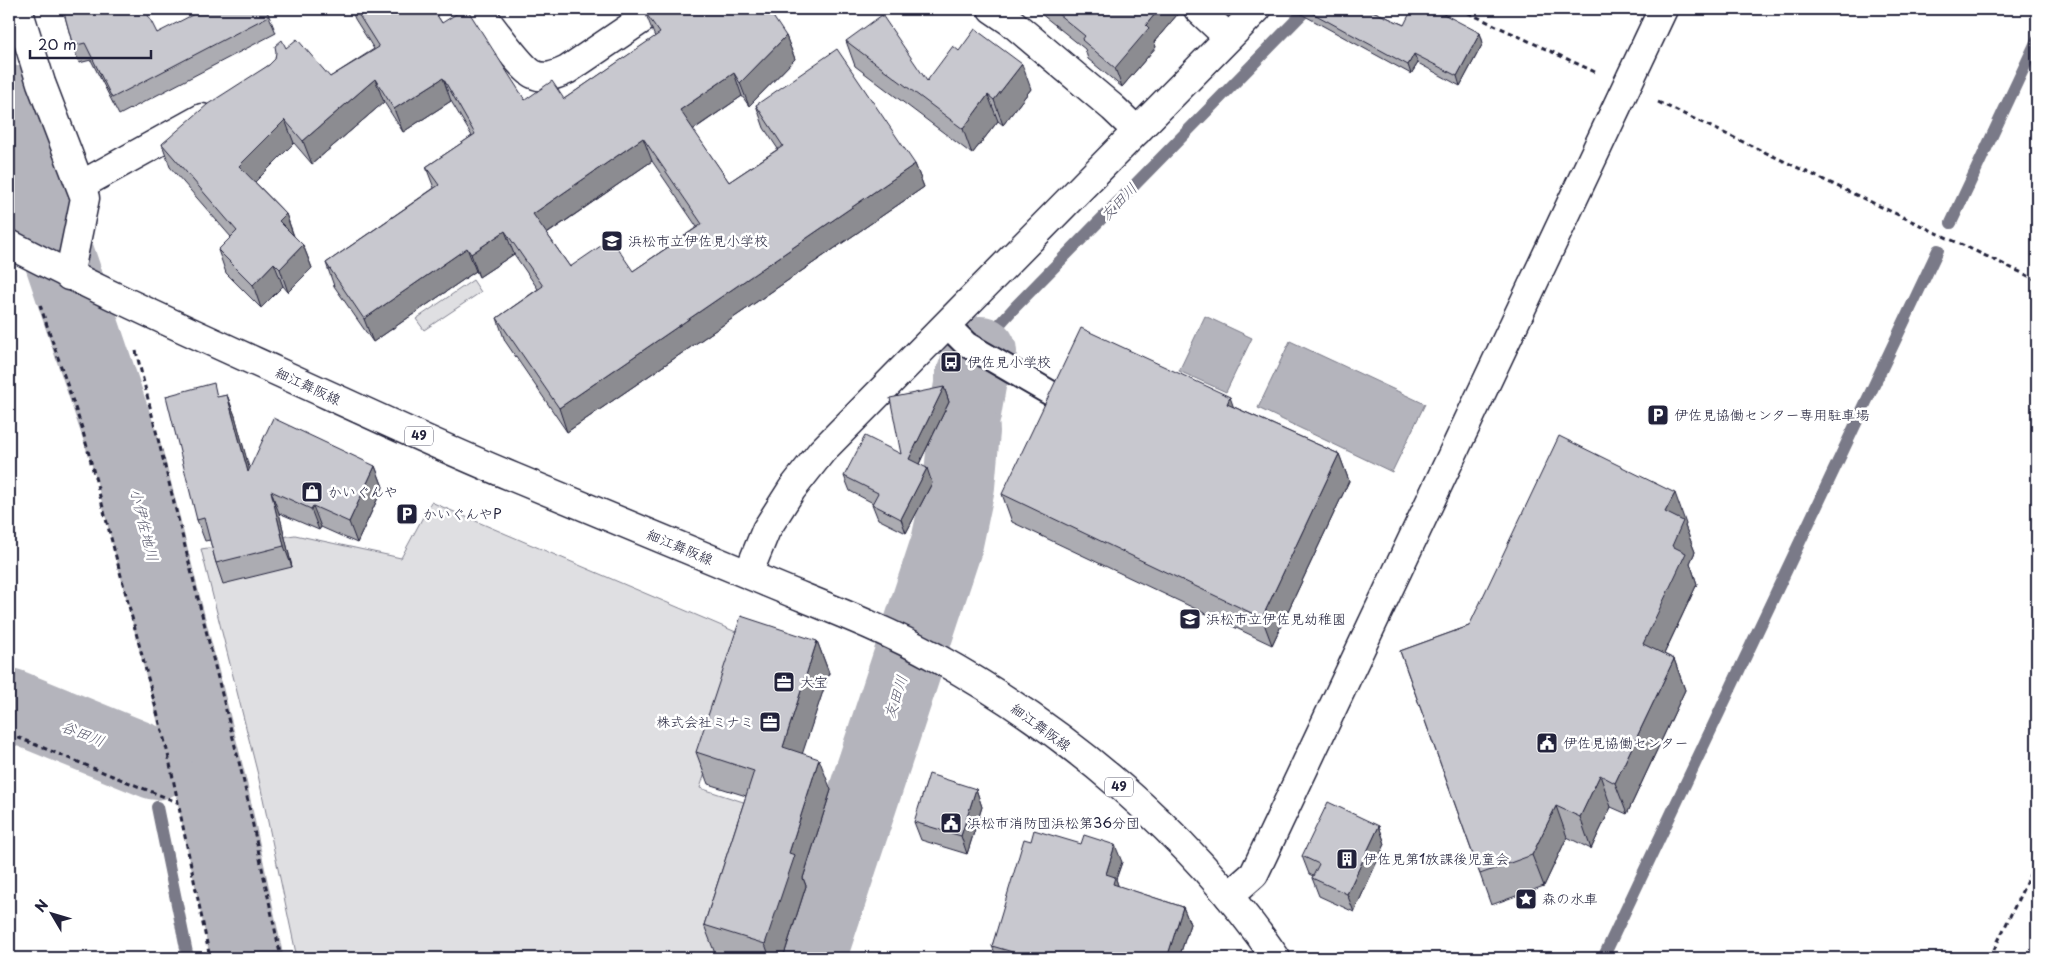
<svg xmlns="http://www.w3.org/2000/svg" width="2046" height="967" viewBox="0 0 2046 967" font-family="'Playpen Sans','Klee One',sans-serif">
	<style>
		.green { fill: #dfdfe2; stroke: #80808e }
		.water { fill: #b4b4bc; stroke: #7a7a88 }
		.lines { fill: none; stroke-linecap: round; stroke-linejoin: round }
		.stream { stroke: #7a7a88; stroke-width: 12 }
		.river { stroke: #b4b4bc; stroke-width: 72 }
		.service-casing { stroke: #22223b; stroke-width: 28 }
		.minor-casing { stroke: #22223b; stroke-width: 31 }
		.tertiary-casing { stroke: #22223b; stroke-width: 31 }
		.primary-casing { stroke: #22223b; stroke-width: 31 }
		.path { stroke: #22223b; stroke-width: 3; stroke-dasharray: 5 4; stroke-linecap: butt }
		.service { stroke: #fff; stroke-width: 24 }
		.minor { stroke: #fff; stroke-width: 28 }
		.tertiary { stroke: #fff; stroke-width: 28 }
		.primary { stroke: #fff; stroke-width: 28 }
		.wall { fill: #acacb2; stroke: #22223b; fill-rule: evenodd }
		.shaded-wall { fill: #8c8c91; stroke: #22223b }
		.building { fill: #c8c8cf; stroke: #22223b; fill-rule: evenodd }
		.labels { text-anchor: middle; stroke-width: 5; stroke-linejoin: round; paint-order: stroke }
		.shield { fill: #fff; stroke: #646476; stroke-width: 1 }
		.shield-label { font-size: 12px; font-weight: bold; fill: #22223b }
		.poi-label { font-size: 14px; fill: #22223b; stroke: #fff; text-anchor: start }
		.street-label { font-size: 14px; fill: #22223b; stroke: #fff }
		.water-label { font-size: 15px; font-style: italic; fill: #5c5c6f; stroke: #fff }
	</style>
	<rect width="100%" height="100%" fill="#fff"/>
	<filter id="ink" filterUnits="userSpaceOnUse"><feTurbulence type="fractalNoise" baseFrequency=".02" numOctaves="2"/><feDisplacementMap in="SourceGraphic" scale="10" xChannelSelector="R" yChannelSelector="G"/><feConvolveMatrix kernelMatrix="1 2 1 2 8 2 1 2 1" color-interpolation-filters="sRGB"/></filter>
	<g filter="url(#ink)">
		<g class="green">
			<polygon points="473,280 481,292 424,330 416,319"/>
			<polygon points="431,502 750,638 700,788 762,808 712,958 297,958 258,775 201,549 295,535 401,558"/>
		</g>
		<g class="water">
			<polygon points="1205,316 1252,338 1226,392 1179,371"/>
			<polygon points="1290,341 1425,404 1392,472 1258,408"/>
		</g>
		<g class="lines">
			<g class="stream">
				<polyline points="1951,223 2037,40"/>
				<polyline points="981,352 996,328 1015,307 1307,9"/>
				<polyline points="157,807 188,958"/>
				<polyline points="1603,958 1938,250"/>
			</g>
			<g class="river">
				<polyline points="9,101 50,229 129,463 211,786 247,958"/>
				<polyline points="965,414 971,379 981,352"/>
				<polyline points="9,704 156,764"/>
				<polyline points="810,958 947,543 959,486 964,431"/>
			</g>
			<g class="service-casing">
				<polyline id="service" points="946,324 966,344 1052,394"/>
			</g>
			<g class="minor-casing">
				<g id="minor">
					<path d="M478,9c10,13 43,59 55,65 12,6 23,1 34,-4l90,-61"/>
					<polyline points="992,9 1011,22 1113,108 1137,131"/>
					<polyline points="1198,9 1228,37"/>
					<polyline points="81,185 202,118"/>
					<polyline points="1229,896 1254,874 1663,9"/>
				</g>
			</g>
			<g class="tertiary-casing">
				<g id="tertiary">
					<polyline points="18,9 41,83 85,198 69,276"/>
					<polyline points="748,574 766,530 792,489 822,451 1257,9"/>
				</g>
			</g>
			<g class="primary-casing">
				<path id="primary" d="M9,244c88,46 177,86 267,127 79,36 157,73 237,106 82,34 164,68 246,102 59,25 120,47 176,78 132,73 255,177 341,301"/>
			</g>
			<g class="path">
				<polyline points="1460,9 1595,72"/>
				<polyline points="1658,102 2037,280"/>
				<polyline points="40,305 82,428 168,754 210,958"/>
				<polyline points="136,351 243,778 281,958"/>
				<polyline points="9,734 177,802"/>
				<polyline points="1990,958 2037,860"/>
			</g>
			<use href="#service" class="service"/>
			<use href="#minor" class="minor"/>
			<use href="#tertiary" class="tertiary"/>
			<use href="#primary" class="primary"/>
		</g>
		<g class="wall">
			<polygon points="63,9 157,33 269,16 276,33 119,115 91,60 79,63 73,46"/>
			<path d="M351,9h82l9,14 83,77 39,-1 91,-62 -10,-25 141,24 9,23 -46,47 -7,-10 -49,34 36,52 49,-33 -14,-21 -8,-23 159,59 9,23 -357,245 -62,-91 -8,-23 41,-29 -24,-35 -35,23 -3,-6 -103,71 -39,-56 -8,-23 108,-75 -8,-21 46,-31 -21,-35 -48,31 -19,-30 -72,62 -18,-21 -39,39 31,32 8,22 9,9 9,23 -24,24 -5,-6 -22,22 -35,-35 -8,-23 13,-13 -61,-70 -8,-23 107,-79 17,-17 44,29 44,-28 -19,-30zM652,161l45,66 -64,44 -63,-4 -23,-33z"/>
			<polygon points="1035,9 1182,9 1154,42 1156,47 1122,87 1088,59 1085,49"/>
			<polygon points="1294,9 1368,9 1404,25 1480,33 1483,43 1460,86 1418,63 1411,74 1294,10"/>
			<polygon points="846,41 927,81 959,51 1031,89 1003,125 998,121 972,154 855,66"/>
			<polygon points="944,387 949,402 919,464 932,483 906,533 878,519 872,504 873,503 850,491 844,476 901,454"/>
			<polygon points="227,395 235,416 249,470 375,466 383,487 357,543 321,527 319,530 279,513 292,567 223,584 216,563 210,540 205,541 197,520 219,397"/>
			<polygon points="1234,407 1339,454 1349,481 1272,645 1012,522 1002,494"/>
			<polygon points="1686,524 1685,526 1695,552 1690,563 1697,584 1664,654 1674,659 1685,690 1627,814 1611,807 1591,849 1567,837 1544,886 1491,905 1400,651 1469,626"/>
			<polygon points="817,641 829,673 802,753 831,790 803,878 806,886 783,958 722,958 716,956 704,925 746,796 708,784 696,752"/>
			<polygon points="976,789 982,807 967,854 921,840 914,822"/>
			<polygon points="1379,826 1385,844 1354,912 1319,896 1312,878 1313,876 1309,874 1302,856"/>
			<polygon points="1031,841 1122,862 1116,879 1118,886 1183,907 1190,924 1179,958 997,958 992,946"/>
		</g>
		<g class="shaded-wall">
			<polygon points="1159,9 1182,9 1154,42 1156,47 1122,87 1115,68 1146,25"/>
			<polygon points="1480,33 1483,43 1460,86 1457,76"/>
			<polygon points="786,36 795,59 749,106 740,83"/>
			<polygon points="1414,54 1418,63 1411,74 1408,65"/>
			<polygon points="1022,64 1031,89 1003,125 994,100"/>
			<polygon points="734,73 742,96 688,133 680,110"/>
			<polygon points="443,78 451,101 403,132 394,109"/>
			<polygon points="375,79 384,102 312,164 303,141"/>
			<polygon points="988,95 998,121 972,154 963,129"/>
			<polygon points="285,120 294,143 248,189 239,166"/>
			<polygon points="643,138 652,161 542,237 533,214"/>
			<polygon points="915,164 924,187 567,432 559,408"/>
			<polygon points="286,214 294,237 279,221"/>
			<polygon points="505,231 514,254 479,277 471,254"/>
			<polygon points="303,245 312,268 288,292 280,269"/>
			<polygon points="467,248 476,271 373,342 364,319"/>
			<polygon points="274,263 283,286 261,308 253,285"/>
			<polygon points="944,387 949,402 914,474 909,459"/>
			<polygon points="227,395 235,416 256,493 248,472"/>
			<polygon points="1230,397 1240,425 1227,404"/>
			<polygon points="1339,454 1349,481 1272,645 1262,618"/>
			<polygon points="375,466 383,487 357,543 349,522"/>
			<polygon points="927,468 932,483 906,533 901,519"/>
			<polygon points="271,491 279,513 292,567 284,546"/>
			<polygon points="1675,493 1686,524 1685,526 1695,552 1690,563 1697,584 1654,675 1643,644 1672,546 1665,512"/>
			<polygon points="313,506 321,527 319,530 311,509"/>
			<polygon points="817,641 829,673 794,779 783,747"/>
			<polygon points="1674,659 1685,690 1627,814 1615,783"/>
			<polygon points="819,759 831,790 803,878 806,886 783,958 770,958 765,944 789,853"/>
			<polygon points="1600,775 1611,807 1591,849 1580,817"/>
			<polygon points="976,789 982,807 967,854 961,836"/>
			<polygon points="1556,806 1567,837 1544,886 1532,855"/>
			<polygon points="1379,826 1385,844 1354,912 1347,894"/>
			<polygon points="1115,845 1122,862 1116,879 1121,894 1112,891 1106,874"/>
			<polygon points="1183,907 1190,924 1179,958 1167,958"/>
		</g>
		<g class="building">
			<polygon points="63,9 145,9 157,33 204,9 266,9 269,16 112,98 85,43 73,46"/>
			<path d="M355,9h78l9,14 22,-14h3l58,91 27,-19 12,18 96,-66 -15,-21 6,-3h117l18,27 -46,47 -6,-10 -54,37 49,72 54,-36 -27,-41 81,-56 78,115 -356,244 -62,-90 46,-32 -38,-55 -34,23 -4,-6 -103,71 -38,-56 113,-78 -13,-18 49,-33 -32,-56 -49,31 -19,-30 -72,62 -18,-21 -46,46 47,48 -7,7 24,24 -23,24 -6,-6 -21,22 -35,-35 19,-19 -75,-87 46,-40 61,-39 6,-6 1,-7 -1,-6 7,-6 4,8 11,-9 33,38 49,-30zM643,138l59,86 -69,47 -22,-32 -41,28 -37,-53z"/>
			<polygon points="1052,9 1159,9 1146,25 1149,28 1115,68 1082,40 1085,36"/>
			<polygon points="1305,9 1368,9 1404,25 1412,9 1434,9 1480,33 1457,76 1414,54 1408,65"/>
			<polygon points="882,15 927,81 953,46 959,51 975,29 1022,64 994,100 988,95 963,129 846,41"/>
			<polygon points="1081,328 1230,397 1227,404 1339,454 1262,618 1002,494"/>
			<polygon points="214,383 217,397 227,395 248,472 273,418 375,466 349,522 313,506 311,509 271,491 284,546 216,563 204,518 197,520 166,396"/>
			<polygon points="944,387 909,459 927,468 901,519 872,504 878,493 844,476 865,436 901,454 890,398"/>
			<polygon points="1559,436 1675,493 1665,512 1683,521 1672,546 1686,553 1643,644 1674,659 1615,783 1600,775 1580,817 1556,806 1532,855 1480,874 1400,651 1469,626"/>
			<polygon points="741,616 817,641 783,747 819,759 789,853 795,855 765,944 704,925 754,771 696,752"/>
			<polygon points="929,774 976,789 961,836 914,822"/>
			<polygon points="1328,802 1379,826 1347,894 1312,878 1319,864 1302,856"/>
			<polygon points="1034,830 1081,844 1084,835 1115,845 1106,874 1115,877 1113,884 1183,907 1167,958 1033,958 992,946 1024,839 1031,841"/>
		</g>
	</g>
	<defs>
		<g id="school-square" transform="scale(1.125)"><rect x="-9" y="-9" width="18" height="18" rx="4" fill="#22223b" stroke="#fff"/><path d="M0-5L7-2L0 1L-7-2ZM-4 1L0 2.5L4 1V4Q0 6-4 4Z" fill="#fff"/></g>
		<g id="bus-square" transform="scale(1.125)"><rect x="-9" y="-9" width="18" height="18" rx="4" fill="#22223b" stroke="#fff"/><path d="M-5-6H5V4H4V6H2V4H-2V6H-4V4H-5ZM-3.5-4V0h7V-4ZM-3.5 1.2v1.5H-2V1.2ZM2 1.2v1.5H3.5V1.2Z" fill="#fff"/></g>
		<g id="parking-square" transform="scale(1.125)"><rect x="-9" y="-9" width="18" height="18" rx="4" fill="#22223b" stroke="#fff"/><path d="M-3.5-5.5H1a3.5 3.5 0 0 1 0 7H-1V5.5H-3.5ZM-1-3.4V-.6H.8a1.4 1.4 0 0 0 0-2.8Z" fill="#fff"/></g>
		<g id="shop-square" transform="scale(1.125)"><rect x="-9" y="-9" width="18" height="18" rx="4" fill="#22223b" stroke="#fff"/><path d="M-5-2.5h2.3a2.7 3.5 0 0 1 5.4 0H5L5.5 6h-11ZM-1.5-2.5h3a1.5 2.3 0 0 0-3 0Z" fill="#fff"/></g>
		<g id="office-square" transform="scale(1.125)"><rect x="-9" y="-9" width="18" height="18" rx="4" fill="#22223b" stroke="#fff"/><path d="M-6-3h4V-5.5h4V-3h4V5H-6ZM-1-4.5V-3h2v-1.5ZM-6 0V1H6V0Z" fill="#fff"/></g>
		<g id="civic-square" transform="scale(1.125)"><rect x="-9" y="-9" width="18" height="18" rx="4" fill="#22223b" stroke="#fff"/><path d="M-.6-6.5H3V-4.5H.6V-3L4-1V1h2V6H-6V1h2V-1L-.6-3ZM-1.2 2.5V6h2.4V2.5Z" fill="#fff"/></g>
		<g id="building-square" transform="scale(1.125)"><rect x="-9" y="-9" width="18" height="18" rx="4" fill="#22223b" stroke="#fff"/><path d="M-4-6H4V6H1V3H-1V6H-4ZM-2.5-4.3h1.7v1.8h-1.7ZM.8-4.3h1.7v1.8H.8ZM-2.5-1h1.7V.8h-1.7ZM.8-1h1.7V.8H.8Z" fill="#fff"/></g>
		<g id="sight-square" transform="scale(1.125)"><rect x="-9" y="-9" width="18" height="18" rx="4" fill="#22223b" stroke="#fff"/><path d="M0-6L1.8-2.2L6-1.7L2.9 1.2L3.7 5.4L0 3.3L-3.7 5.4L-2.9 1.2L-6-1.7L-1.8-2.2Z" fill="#fff"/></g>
	</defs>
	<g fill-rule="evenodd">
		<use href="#school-square" x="612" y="241"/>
		<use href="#bus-square" x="951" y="362"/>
		<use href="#parking-square" x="1658" y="415"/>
		<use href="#shop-square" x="312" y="492"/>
		<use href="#parking-square" x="407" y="514"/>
		<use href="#school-square" x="1190" y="619"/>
		<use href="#office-square" x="784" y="682"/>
		<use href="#office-square" x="770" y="722"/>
		<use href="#civic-square" x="1547" y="743"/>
		<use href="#civic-square" x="951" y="823"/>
		<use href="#building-square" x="1347" y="859"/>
		<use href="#sight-square" x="1526" y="899"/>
	</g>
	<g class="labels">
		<g class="shield">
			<rect x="405" y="426.5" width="28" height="19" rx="4"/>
			<rect x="1105" y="777.5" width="28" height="19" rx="4"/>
		</g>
		<g class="shield-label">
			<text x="419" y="440">49</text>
			<text x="1119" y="791">49</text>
		</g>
		<g class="poi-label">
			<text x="628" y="246">浜松市立伊佐見小学校</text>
			<text x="967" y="367">伊佐見小学校</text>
			<text x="1674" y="420">伊佐見協働センター専用駐車場</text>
			<text x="328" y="497">かいぐんや</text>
			<text x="423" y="519">かいぐんやP</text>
			<text x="1206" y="624">浜松市立伊佐見幼稚園</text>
			<text x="800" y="687">大宝</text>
			<text x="754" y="727" text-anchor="end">株式会社ミナミ</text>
			<text x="1563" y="748">伊佐見協働センター</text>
			<text x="967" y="828">浜松市消防団浜松第36分団</text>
			<text x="1363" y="864">伊佐見第1放課後児童会</text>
			<text x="1542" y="904">森の水車</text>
		</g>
		<g class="street-label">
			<text transform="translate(308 386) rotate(25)" y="5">細江舞阪線</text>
			<text transform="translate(680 547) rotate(23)" y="5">細江舞阪線</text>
			<text transform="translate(1041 727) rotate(36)" y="5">細江舞阪線</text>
		</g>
		<g class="water-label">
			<text transform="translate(1119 202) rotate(-46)" y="5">友田川</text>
			<text transform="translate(144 525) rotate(76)" y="5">小伊佐地川</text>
			<text transform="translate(896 697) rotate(-72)" y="5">友田川</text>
			<text transform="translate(83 734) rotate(22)" y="5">谷田川</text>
		</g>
	</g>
	<rect width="2046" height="967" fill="none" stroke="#fff" stroke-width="30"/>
	<rect x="15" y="15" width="2016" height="937" fill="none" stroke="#22223b" stroke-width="2" filter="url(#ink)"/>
	<g transform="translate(52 914) rotate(308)" stroke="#ffffff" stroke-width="4" paint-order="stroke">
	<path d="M0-4L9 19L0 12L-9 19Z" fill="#22223b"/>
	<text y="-8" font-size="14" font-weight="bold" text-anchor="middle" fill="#22223b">N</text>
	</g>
	<path d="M30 50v8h121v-8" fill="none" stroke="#22223b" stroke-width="2.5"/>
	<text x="38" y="50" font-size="15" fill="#22223b" stroke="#ffffff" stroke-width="4" paint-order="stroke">20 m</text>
</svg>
